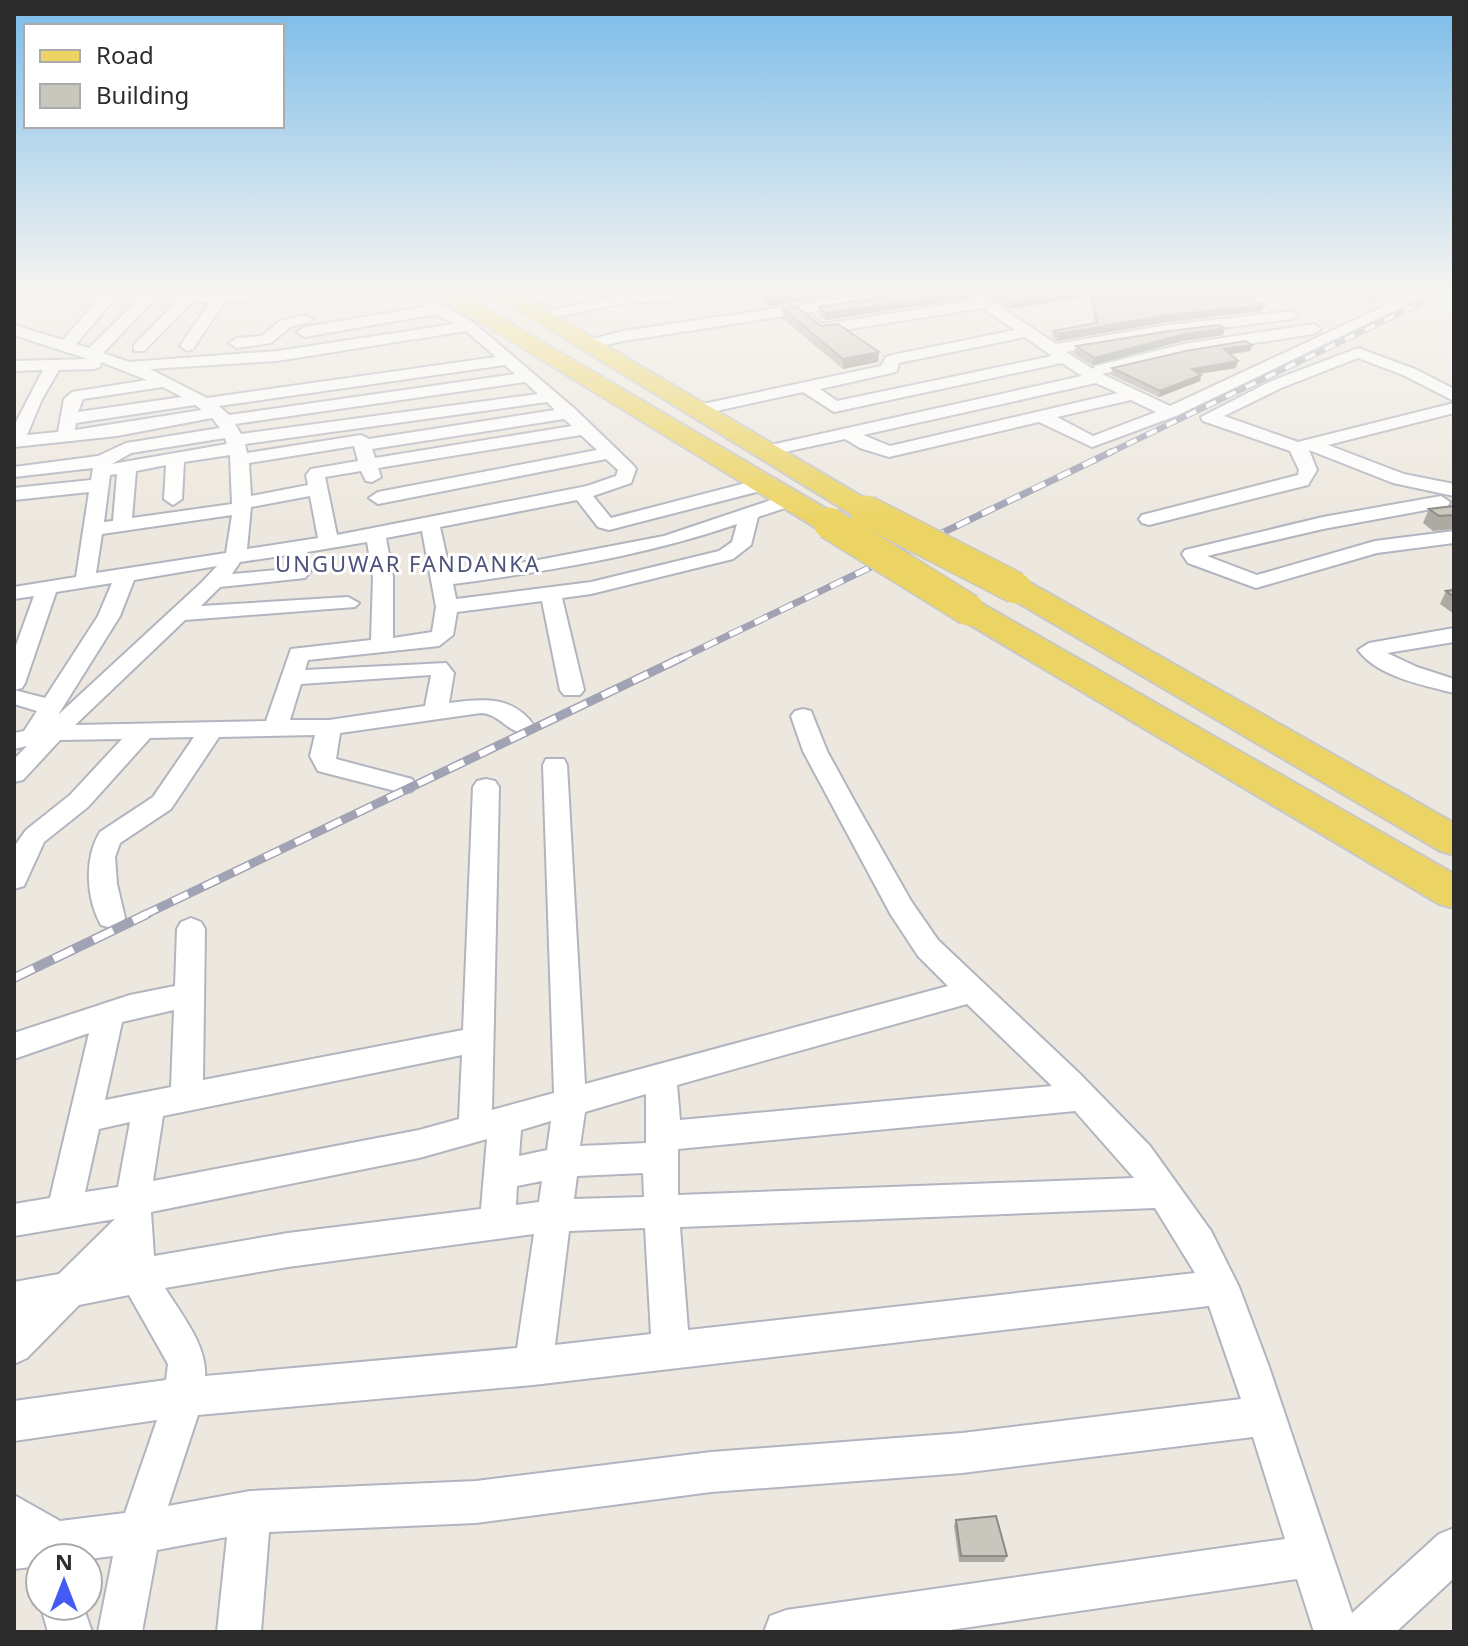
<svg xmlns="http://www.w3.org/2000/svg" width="1468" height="1646" viewBox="0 0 1468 1646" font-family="'Noto Sans',sans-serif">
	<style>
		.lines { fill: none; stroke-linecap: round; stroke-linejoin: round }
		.minor-casing { stroke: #b2b4bf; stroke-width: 4 }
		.primary-casing { stroke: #c8c8c8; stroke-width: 4 }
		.minor { fill: #fff; fill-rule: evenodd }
		.primary { fill: #ecd464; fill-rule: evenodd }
		.rail-far3-casing { stroke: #a1a3b5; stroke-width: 6 }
		.rail-far2-casing { stroke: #a1a3b5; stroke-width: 7 }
		.rail-far1-casing { stroke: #a1a3b5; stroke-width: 9 }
		.rail-casing { stroke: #a1a3b5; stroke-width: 10 }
		.rail-far3 { stroke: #fff; stroke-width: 4; stroke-dasharray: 11; stroke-linecap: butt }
		.rail-far2 { stroke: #fff; stroke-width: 5; stroke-dasharray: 14; stroke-linecap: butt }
		.rail-far1 { stroke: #fff; stroke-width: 6; stroke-dasharray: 17; stroke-linecap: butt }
		.rail { stroke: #fff; stroke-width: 7; stroke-dasharray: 22; stroke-linecap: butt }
		.primary-bridge-casing { stroke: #c8c8c8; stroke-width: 34; stroke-linecap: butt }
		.primary-bridge { stroke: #ecd464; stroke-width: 31 }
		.wall { fill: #adaaa3 }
		.shaded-wall { fill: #8d8b84 }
		.building { fill: #c9c6bd; stroke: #8d8b84; stroke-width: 2 }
		.labels { text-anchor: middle; stroke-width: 6; stroke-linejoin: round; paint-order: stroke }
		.far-quarter-label { font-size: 22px; letter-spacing: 2px; fill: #4d537c; stroke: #fff }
	</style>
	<rect width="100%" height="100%" fill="#ede8df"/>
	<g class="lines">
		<g class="minor-casing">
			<g id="minor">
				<path d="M149,290h9l1,5h23l3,-5h14l-2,4 158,-4 -7,4 -123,7 -32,48 -5,2 -8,-5 30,-44 -19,1 -47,48h-10v-6l41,-42h-24l-48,50 26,9 148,-11 177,-27 -18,-10 -131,23 -8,-5 8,-5 119,-20 -20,-13 6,-4h20l-7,5 51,28 101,86 58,56 3,4 -5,14 -38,13 18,22 154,-40 9,6 -2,4 -163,42 -11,-3 -21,-27 -137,27 10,45 83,-11 131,-25 119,-40h14l2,4 -2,4 -39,13 -7,28 -18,14 -142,35 -29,4 22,92 -4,5h-16l-4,-5 -18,-89 -85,11 -4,23 -14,11 -131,14 -3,10 141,-7 8,10 -5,30c34,-4 65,-8 86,24l-4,5c-21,6 -29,-18 -50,-19l-141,20 -4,26 76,20 4,6 -4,6 -9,2 -85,-22 -8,-15 5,-21 -96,2 -48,72 -51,34 -5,14 2,27 8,34 -4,7 -10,3 -10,-3c-15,-27 -17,-67 -1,-93l53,-35 41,-60 -44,1 -62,69 -44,35 -20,44 -10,3v-42l12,-17 44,-35 52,-56 -62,1 -37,40 -9,2v-23l13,-13 -13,3v-16l10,-2 13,-20 -23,-7v-14l31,8 53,-82 14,-33 -56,9 -31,91 -3,5 -8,2v-39l20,-55 -20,3v-12l62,-10 13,-85 -75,8v-12l77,-8 2,-12 -79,9v-10l84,-11 28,-13 94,-15 -8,-10 -95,18 -103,11v-21l29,-56 -29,1v-10l74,-2 -74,-24v-10l49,15 32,-37h-81v-8h129zM111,303h24l-46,45 -13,-4zM466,331l30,26 -289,41 -57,-29 127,-8zM101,362l46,18 -75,12 -8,7 -6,33 -31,3 15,-36 17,-29 35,-1 6,-2zM505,365l10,9 -286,41 -10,-9zM525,382l13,12 -297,40 -6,-10zM163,387l19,10 -104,15 5,-13zM547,402l8,8 -186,29 -8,-4 -114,18 -2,-9zM195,405l7,5 -127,20 1,-7zM564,419l8,7 -197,32 -3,-9zM581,435l16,15 -219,42 -9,6 9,6 228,-45 12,11 -2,6 -29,10 -250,49 -12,-58 36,-6 5,10 6,1 9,-5 -3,-9zM225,438l2,6 -115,20 19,-11zM354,446l4,15 -47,8 -5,6 2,10 -57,11 -2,-33zM230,455l2,49 -100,14 4,-47 30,-6 -2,34 9,6 9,-6 2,-37zM117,474l-4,47 -9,1 6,-47zM310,496l8,42 -71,11 4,-42zM232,515l-6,38 -130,20 6,-39zM737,524l-5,18 -13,9 -128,31 -135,17 -3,-15c96,-13 191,-28 284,-60zM422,531l14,76 -4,25 -39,6v-61l-7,-39zM367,542l6,35 -2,63 -80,9 -25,72 -191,4 110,-105 170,-13 4,-4 -11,-6 -147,9 19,-19 85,-9 6,-7 -4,-19zM287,555l3,14 -58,5 8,-12zM217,566l-16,17 -143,132 62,-99 14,-36zM431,675l-6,31 -96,14h-39l11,-36z"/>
				<polygon points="542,290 581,290 574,294 546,298 523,309 516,305"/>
				<polygon points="698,290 757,290 750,294 619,304 542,320 535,316 542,312 619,296"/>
				<polygon points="900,290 933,290 926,294 623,341 589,349 581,344 584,341 623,331"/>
				<path d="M959,290h16l81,54 112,-19 124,-14 7,4 -7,4 -124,16 -102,17 27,17 2,-3 89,-22 129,-20 8,5 -8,5 -129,20 -82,20 68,32 249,-116h18l-261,126 -84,31 -53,-25 -150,35 -29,-9 -15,-9 -79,17 -9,-5 9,-5 316,-70 -20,-13 -228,49 -31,-20 -105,23 -8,-5 8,-5 183,-39 5,-9 6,-2 123,-25 -33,-22 -163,26 -5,-2 -11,-13 7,-4 13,9 149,-23zM1025,337l27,19 -215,45 -17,-12 72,-16 5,-2 2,-8zM1096,383l22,10 -228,53 -27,-11zM1131,400l25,12 -63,24 -36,-19z"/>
				<polygon points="1240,290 1281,290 1274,294 1235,297 1233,294"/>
				<polygon points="305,315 312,319 310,322 290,327 271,343 237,348 229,343 237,338 262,336 280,321"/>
				<polygon points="1358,348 1415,369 1454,389 1454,401 1403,375 1358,358 1281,388 1224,416 1298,442 1454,403 1454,413 1328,445 1404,474 1454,484 1454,496 1393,483 1309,450 1317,470 1308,485 1149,525 1142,523 1139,519 1142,515 1298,475 1299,470 1290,451 1203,421 1201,417 1269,382"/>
				<polygon points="1441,496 1450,502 1448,506 1323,529 1207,556 1257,575 1375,541 1454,531 1454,543 1377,553 1256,588 1188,563 1182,554 1185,550 1323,517"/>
				<path d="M1454,628v14l-67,11 30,14 37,12v14c-31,-8 -76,-16 -96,-43l11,-7z"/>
				<path d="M803,709l8,2 16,40 29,53 55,97 27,39 142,134 70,72 61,85 28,56 30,80 83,246 87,-79 15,-6v50l-58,54h-82l-17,-53 -361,53h-172l6,-16 16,-6 499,-71 -32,-102 -291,36 -251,19 -235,31 -207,9 -8,100h-44l10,-95 -70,13 -15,82h-44l15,-76 -25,3 -48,-1v8l-26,3v-74l46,26 65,-8 32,-93 -143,21v-40l152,-21 2,-16 -39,-69 -50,10 -52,53 -13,6v-82l45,-8 56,-55 -101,17v-32l36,-6 39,-165 -75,26v-26l116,-38 45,-9 2,-57 4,-7 10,-4 10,4 4,7 -2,151 260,-50 10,-243 4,-6 9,-2 9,2 4,6 -7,323 62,-17 -11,-328 3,-6h18l3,6 18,319 363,-98 -30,-30 -27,-41 -88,-164 -12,-35 4,-5zM967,1004l85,82 -372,34 -3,-35zM174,1010l-3,77 -66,13 17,-78zM462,1055l-3,64 -40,11 -266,51 10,-65zM646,1094v49l-66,3 5,-34zM1075,1111l59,67 -456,17v-46zM551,1121l-4,29 -28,6 2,-26zM130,1122l-12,65 -33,5 14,-63zM487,1139l-6,70 -193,24 -134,23 -3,-44 268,-54zM643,1173l1,24 -70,2 3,-23zM542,1181l-3,21 -23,3 1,-19zM1155,1208l40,65 -507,57 -8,-103zM645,1228l6,106 -96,11 14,-114zM534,1234l-17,114 -312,28c2,-31 -24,-62 -40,-88l123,-21zM1209,1306l32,93 -279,34 -251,19 -235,29 -226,10 -82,15 30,-91 335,-30z"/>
				<polygon points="40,1604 83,1606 92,1632 48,1632"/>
			</g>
		</g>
		<g class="primary-casing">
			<g id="primary">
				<polygon points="428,290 454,290 840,517 844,523 840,529 829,532 818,529"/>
				<polygon points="486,290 512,290 876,505 881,511 876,517 866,520 856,517"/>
				<polygon points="1016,578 1027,581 1454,823 1454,855 1440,851 1005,595 1000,588 1005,581"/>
				<polygon points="969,600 981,603 1454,874 1454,908 1439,904 957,617 953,610 957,603"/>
			</g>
		</g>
		<use href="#minor" class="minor"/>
		<use href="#primary" class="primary"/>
		<g class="rail-far3-casing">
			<polyline id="rail-far3" points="1107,454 1448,290"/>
		</g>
		<g class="rail-far2-casing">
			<polyline id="rail-far2" points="679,659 1111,452"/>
		</g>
		<g class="rail-far1-casing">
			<polyline id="rail-far1" points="142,916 683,657"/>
		</g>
		<g class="rail-casing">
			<polyline id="rail" points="14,978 147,914"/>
		</g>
		<use href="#rail-far3" class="rail-far3"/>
		<use href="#rail-far2" class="rail-far2"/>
		<use href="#rail-far1" class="rail-far1"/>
		<use href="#rail" class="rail"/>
		<g class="primary-bridge-casing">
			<g id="primary-bridge">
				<polyline points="866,511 1016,588"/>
				<polyline points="829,523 969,610"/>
			</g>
		</g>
		<use href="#primary-bridge" class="primary-bridge"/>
	</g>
	<g class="wall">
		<polygon points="755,290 882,290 768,306 755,294"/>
		<polygon points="980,290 1233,290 1264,305 1262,311 1168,322 1057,341 1052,338 1053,331 1095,323 1090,296 1009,309"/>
		<polygon points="1350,290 1396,290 1373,302"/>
		<polygon points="965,299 825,320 819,314 819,307"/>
		<polygon points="783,309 821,326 878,362 843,369 783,319"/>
		<polygon points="1225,328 1223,335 1183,341 1092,365 1074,354 1076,346"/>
		<polygon points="1252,345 1250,351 1230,354 1236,368 1199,374 1201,375 1200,381 1159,397 1111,375 1112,368"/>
		<polygon points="1454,506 1454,529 1433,531 1423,523 1429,509"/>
		<polygon points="1454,590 1454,614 1440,604 1446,591"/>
		<polygon points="956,1520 1007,1556 1004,1562 959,1562 954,1526"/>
	</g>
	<g class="shaded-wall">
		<polygon points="839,290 882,290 768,306 769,300"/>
		<polygon points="1092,290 1090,296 1009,309 1010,302"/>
		<polygon points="1387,290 1396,290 1373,302 1375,296"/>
		<polygon points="966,293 965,299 825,320 825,313"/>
		<polygon points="1264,305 1262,311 1168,322 1057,341 1058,334 1169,315"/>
		<polygon points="1225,328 1223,335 1183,341 1092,365 1094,358 1185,334"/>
		<polygon points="1252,345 1250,351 1222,356 1224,349"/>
		<polygon points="879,352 878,362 843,369 843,359"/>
		<polygon points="1238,361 1236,368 1190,375 1192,369"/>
		<polygon points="1201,375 1200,381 1159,397 1160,391"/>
	</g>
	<g class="building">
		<polygon points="757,290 839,290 769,300"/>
		<polygon points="929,290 962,290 966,293 825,313 819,307"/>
		<polygon points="990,290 1233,290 1264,305 1169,315 1058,334 1053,331 1097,323 1092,290 1010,302"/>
		<polygon points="1363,290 1387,290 1375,296"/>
		<polygon points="797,307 821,326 838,324 879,352 843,359 783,309"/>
		<polygon points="1219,325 1225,328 1185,334 1094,358 1076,346 1170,331"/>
		<polygon points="1246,341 1252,345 1224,349 1238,361 1192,369 1201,375 1160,391 1112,368 1186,351"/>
		<polygon points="1454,506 1454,515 1439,516 1429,509"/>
		<polygon points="1454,590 1454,597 1446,591"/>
		<polygon points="996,1516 1007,1556 961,1556 956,1520"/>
	</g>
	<linearGradient id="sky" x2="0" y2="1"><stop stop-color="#7abbe9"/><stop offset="0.56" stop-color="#f7f5f1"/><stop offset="1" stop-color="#f7f5f1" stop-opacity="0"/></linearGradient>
	<rect width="1468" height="520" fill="url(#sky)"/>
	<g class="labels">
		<g class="far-quarter-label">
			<text x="408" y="572">UNGUWAR FANDANKA</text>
		</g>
	</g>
	<rect width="1468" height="1646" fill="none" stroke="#2c2c2c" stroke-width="32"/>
	<rect x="24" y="24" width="260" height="104" fill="#ffffff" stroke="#ababab" stroke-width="2"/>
	<rect x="40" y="50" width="40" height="12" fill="#ecd464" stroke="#ababab" stroke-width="2"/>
	<text x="96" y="64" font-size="24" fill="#2c2c2c">Road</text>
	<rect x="40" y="84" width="40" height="24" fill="#c9c6bd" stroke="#ababab" stroke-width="2"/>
	<text x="96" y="104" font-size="24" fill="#2c2c2c">Building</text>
	<g transform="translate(64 1582)"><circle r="38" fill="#ffffff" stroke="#ababab" stroke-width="2"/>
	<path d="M0-6L14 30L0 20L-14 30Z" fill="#455bf4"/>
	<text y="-12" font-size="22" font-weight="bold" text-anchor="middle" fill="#2c2c2c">N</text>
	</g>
</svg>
